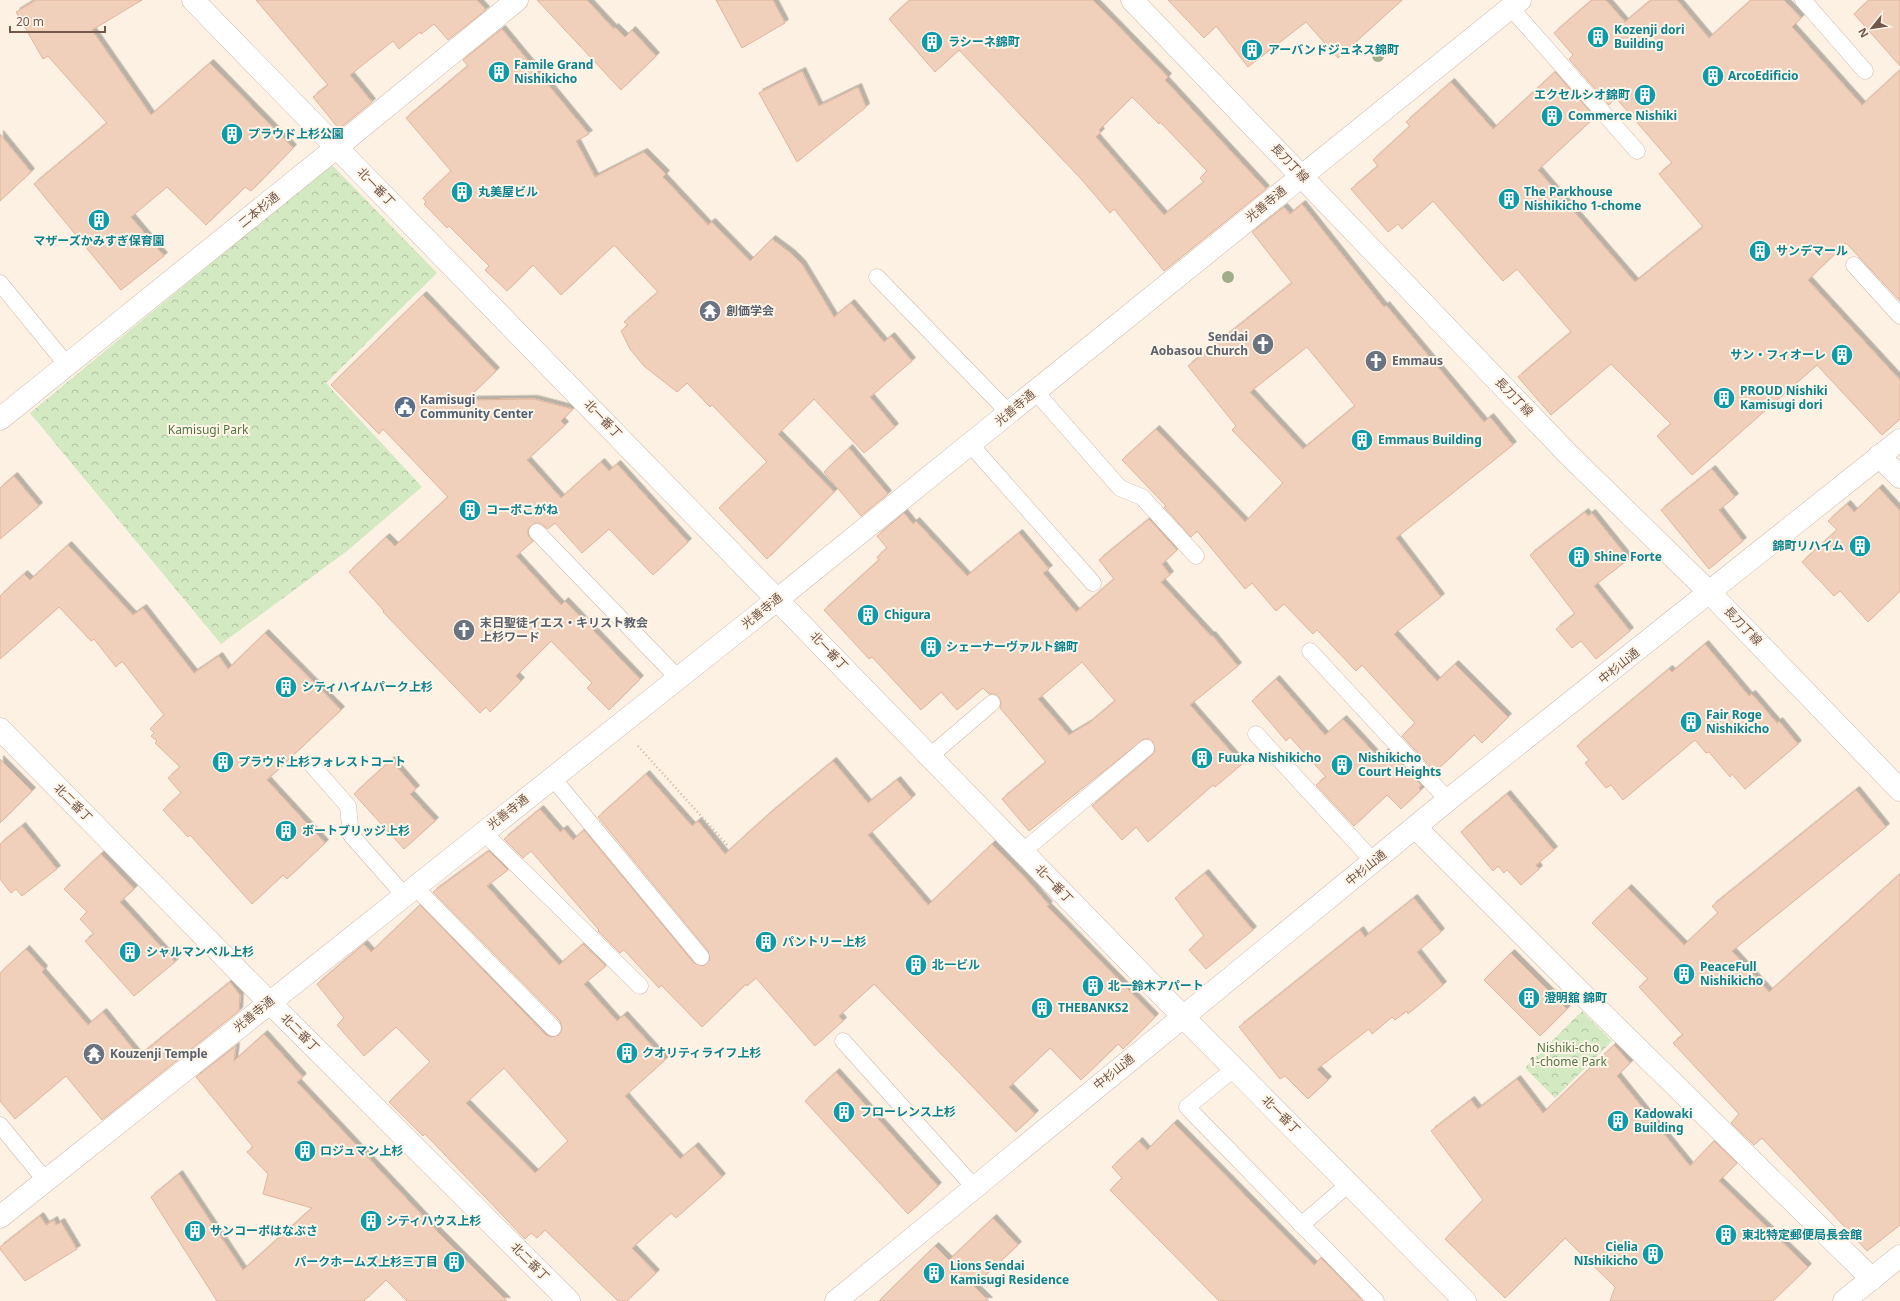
<svg xmlns="http://www.w3.org/2000/svg" width="1900" height="1301" viewBox="0 0 1900 1301" font-family="'Noto Sans','Noto Sans JP',sans-serif">
	<style>
		.forest { fill: url(#forest-crowns) }
		.building { fill: #f0cfbb; stroke: #e2b59c; fill-rule: evenodd; filter: url(#shadow) }
		.lines { fill: none; stroke-linecap: round; stroke-linejoin: round }
		.service-casing { stroke: #cfbbad; stroke-width: 17 }
		.minor-casing { stroke: #cfbbad; stroke-width: 23 }
		.path { stroke: #d5b29f; stroke-width: 2.5; stroke-dasharray: 1 3; stroke-linecap: butt }
		.service { stroke: #fff; stroke-width: 16 }
		.minor { stroke: #fff; stroke-width: 22 }
		.tree { fill: #a0ae8a }
		.labels { text-anchor: middle; stroke-width: 4; stroke-linejoin: round; paint-order: stroke }
		.culture-label { font-size: 12px; font-weight: bold; fill: #0d838f; stroke: #fff6e9; text-anchor: start }
		.street-label { font-size: 12px; fill: #73574a; stroke: #fff6e9 }
		.worship-label { font-size: 12px; font-weight: bold; fill: #5b616d; stroke: #fff6e9; text-anchor: start }
		.service-label { font-size: 12px; font-weight: bold; fill: #4e5e75; stroke: #fff6e9; text-anchor: start }
		.park-label { font-size: 12px; fill: #547842; stroke: #fff6e9 }
	</style>
	<defs>
		<pattern id="forest-crowns" width="20" height="18" patternUnits="userSpaceOnUse"><rect width="20" height="18" fill="#d3e9c2"/><path d="M2 6a3 3 0 1 1 6 0M12 15a3 3 0 1 1 6 0" fill="none" stroke="#b0c0a0"/></pattern>
		<filter id="shadow"><feDropShadow dx="3.5" dy="-3.5" stdDeviation="0" flood-color="#0004"/></filter>
	</defs>
	<rect width="100%" height="100%" fill="#fcf1e3"/>
	<g class="forest">
		<polygon points="331,164 437,273 326,383 422,487 347,551 221,644 30,413"/>
		<polygon points="1582,1011 1612,1041 1555,1098 1525,1068"/>
	</g>
	<g class="building">
		<polygon points="36,0 142,0 92,30 151,115 210,63 293,148 251,191 245,187 206,225 167,187 131,217 164,256 121,290 34,184 107,123 48,56 43,59 16,12"/>
		<polygon points="256,0 477,0 486,10 448,40 434,24 421,34 420,32 399,49 393,41 350,75 372,102 339,129 313,97 328,85"/>
		<polygon points="537,0 587,0 614,29 615,27 625,37 632,30 656,56 621,90"/>
		<polygon points="716,0 773,0 785,23 742,48"/>
		<path d="M910,0h183l75,77 -3,3 101,109 -102,82 -50,-62 -4,4 -28,-33 -123,-130 -24,22 -46,-53zM1132,97l27,27 1,-2 47,49 -7,7 4,4 -40,33 -68,-78 5,-5 -2,-2z"/>
		<polygon points="1168,0 1402,0 1338,58 1306,22 1248,67 1216,26 1204,38"/>
		<polygon points="1592,0 1606,0 1625,22 1651,0 1677,0 1709,38 1751,0 1784,0 1801,18 1792,27 1862,105 1900,70 1900,301 1846,243 1808,280 1900,380 1900,419 1882,435 1817,365 1692,475 1657,436 1671,424 1611,364 1551,415 1518,377 1571,332 1517,269 1503,281 1433,201 1402,229 1398,224 1388,232 1351,189 1378,166 1373,160 1410,126 1406,122 1451,82 1493,129 1555,72 1595,117 1538,170 1635,282 1703,227 1659,174 1672,163 1616,98 1609,105 1569,59 1573,55 1554,33"/>
		<polygon points="1869,0 1900,0 1900,66 1854,14"/>
		<polygon points="502,29 589,134 576,141 595,177 644,152 666,174 663,177 708,225 712,222 750,261 772,239 792,254 802,264 834,317 851,303 884,342 891,336 912,361 870,397 895,427 864,453 814,399 778,434 834,492 767,559 719,508 767,462 712,405 710,407 687,383 677,392 644,366 630,349 621,331 628,325 624,322 658,292 614,245 561,295 533,265 507,291 485,270 489,266 449,226 447,228 424,204 426,202 423,198 451,171 406,118 468,66 463,60"/>
		<polygon points="802,71 819,106 858,87 866,107 797,162 759,93"/>
		<polygon points="0,134 31,172 0,201"/>
		<path d="M1302,204l82,103 2,-2 98,117 6,-5 23,28 -117,93 45,59 -47,37 43,47 18,-17 53,53 -26,26 -8,-8 -39,37 -33,-36 13,-13 -53,-58 -6,6 -39,-41 -4,4 -29,-30 -8,7 -24,-28 -7,6 -48,-58 -6,6 -27,-30 2,-1 -44,-46 34,-31 89,93 38,-39 -51,-53 4,-4 -48,-60 104,-83 -40,-51 32,-25 6,7zM1307,347l48,59 -52,43 -53,-57z"/>
		<polygon points="423,295 496,371 466,400 534,399 573,409 561,421 565,425 527,460 561,498 601,462 609,471 617,464 688,542 653,575 609,529 582,553 555,523 548,529 540,523 535,523 528,529 528,535 533,541 516,556 561,605 565,601 640,679 609,710 587,688 592,683 551,641 516,676 521,681 490,712 486,707 480,713 383,612 384,611 349,572 386,537 395,546 448,497 383,429 379,434 331,385"/>
		<polygon points="849,448 888,494 861,516 824,472"/>
		<polygon points="1712,469 1735,497 1719,510 1743,541 1709,569 1661,510"/>
		<polygon points="14,476 39,506 0,539 0,488"/>
		<polygon points="1879,488 1900,511 1900,591 1868,622 1840,591 1834,596 1802,562 1837,530 1828,521 1847,504 1854,512"/>
		<polygon points="1585,512 1588,516 1592,513 1629,559 1594,586 1630,631 1596,659 1581,641 1572,648 1556,629 1575,614 1530,555"/>
		<path d="M904,513l9,11 3,-3 51,55 52,-43 30,36 -6,4 33,39 38,-33 -15,-19 50,-41 28,31 -15,14 8,11 -9,7 50,54 1,-1 26,31 -48,39 52,59 -27,23 -2,-2 -65,57 -12,-15 -14,13 -30,-34 60,-51 3,-4 -2,-9 -3,-3h-6l-115,92 -27,-32 44,-37 -46,-54 1,-6 -2,-5 -4,-3h-6l-6,-6 -26,22 -16,-18 -20,18 -49,-53 -3,2 -45,-49 55,-50 -2,-3 10,-9 -10,-12zM1082,662l33,39 -26,22 -20,12 -31,-36z"/>
		<polygon points="68,545 133,615 143,608 194,673 219,656 228,669 265,633 341,710 267,780 325,843 287,879 283,875 252,904 190,835 188,837 163,810 181,793 168,778 180,767 155,743 157,741 151,736 154,733 150,729 164,715 122,661 116,667 94,639 91,641 59,607 0,659 0,596 24,574 30,580"/>
		<polygon points="1705,644 1749,696 1752,694 1777,723 1779,721 1798,744 1745,789 1732,774 1730,777 1709,752 1706,753 1695,740 1623,800 1611,785 1606,788 1585,763 1589,760 1577,746 1669,669 1672,672"/>
		<polygon points="1276,679 1325,735 1343,719 1379,758 1388,749 1421,785 1419,788 1421,790 1401,809 1387,795 1354,826 1316,785 1326,777 1290,737 1286,741 1252,701"/>
		<polygon points="0,759 32,791 0,823"/>
		<polygon points="391,760 416,789 410,794 435,821 404,849 354,794"/>
		<polygon points="833,761 868,803 897,780 912,798 868,835 928,905 992,844 1028,881 1049,905 1047,906 1155,1017 1123,1049 1118,1044 1081,1080 1050,1048 1009,1087 1035,1114 1016,1132 874,984 839,1016 843,1021 815,1046 756,978 747,986 746,984 702,1027 661,985 659,988 624,950 620,953 598,931 599,930 531,851 523,858 504,839 540,809 560,832 564,829 573,840 584,830 694,963 703,966 710,960 708,951 598,817 646,774 692,826 698,821 725,854 769,814"/>
		<polygon points="1856,790 1886,827 1732,951 1769,992 1900,874 1900,1225 1867,1251 1762,1138 1754,1145 1731,1123 1739,1114 1673,1043 1683,1035 1639,987 1648,979 1592,923 1628,888 1684,945 1718,913 1712,906"/>
		<polygon points="1507,794 1554,850 1536,865 1539,869 1521,885 1507,870 1504,873 1498,866 1493,871 1461,832"/>
		<polygon points="22,826 57,869 22,896 16,889 11,893 0,879 0,844"/>
		<path d="M489,851l19,19 -21,16 72,79 24,-21 23,22 -22,18 33,37 7,-6 41,45 -40,36 55,63 15,-13 27,31 -46,41 -5,-5 -39,35 24,25 -29,28h-9l-73,-71 -8,8 -6,-5 -6,6 -100,-105 -2,2 -34,-34 41,-40 -34,-35 -32,29 -27,-31 7,-7 -27,-34 47,-40 7,8 49,-47 126,130 5,2 8,-2 3,-5 -2,-9 -127,-129zM504,1068l64,73 -33,32 -69,-70z"/>
		<polygon points="101,854 134,889 120,902 175,962 134,996 85,941 94,934 80,919 87,912 64,889"/>
		<polygon points="1205,873 1253,930 1206,969 1189,950 1204,936 1175,898"/>
		<polygon points="1414,898 1441,932 1417,952 1443,985 1408,1014 1407,1011 1395,1020 1392,1017 1372,1034 1369,1029 1317,1069 1328,1080 1308,1099 1285,1076 1280,1079 1239,1027 1360,930 1365,937"/>
		<polygon points="26,949 44,969 42,972 88,1025 103,1012 139,1056 230,982 240,995 239,1011 102,1120 66,1076 15,1119 0,1101 0,973"/>
		<polygon points="1511,953 1567,1009 1540,1036 1484,980"/>
		<polygon points="264,1034 303,1077 297,1082 438,1232 507,1301 407,1301 386,1280 364,1301 217,1301 151,1197 179,1174 243,1270 312,1208 263,1194 268,1174 247,1152 253,1147 196,1077 236,1046 234,1061"/>
		<polygon points="1614,1045 1630,1063 1617,1076 1690,1166 1714,1141 1737,1163 1719,1181 1808,1267 1773,1301 1610,1301 1615,1287 1565,1238 1505,1298 1445,1239 1483,1200 1431,1131 1471,1100 1478,1109 1517,1079 1543,1113"/>
		<polygon points="836,1072 938,1186 908,1214 805,1101"/>
		<polygon points="1174,1123 1314,1265 1321,1258 1363,1301 1219,1301 1110,1190 1122,1178 1112,1167 1139,1141 1147,1150"/>
		<polygon points="40,1216 46,1225 54,1220 56,1225 61,1222 77,1249 25,1281 0,1249 0,1247"/>
		<polygon points="993,1218 1018,1245 974,1286 989,1301 879,1301 935,1246 949,1260"/>
	</g>
	<g class="lines">
		<g class="service-casing">
			<g id="service">
				<polyline points="1803,0 1865,71"/>
				<polyline points="1511,8 1637,151"/>
				<polyline points="1854,265 1900,316"/>
				<polyline points="877,277 1009,413"/>
				<polyline points="0,283 67,365"/>
				<polyline points="1035,391 1120,488 1142,497 1196,556"/>
				<polyline points="970,444 1093,583"/>
				<polyline points="537,532 678,678"/>
				<polyline points="1310,651 1448,800"/>
				<polyline points="1256,734 1374,862"/>
				<polyline points="930,756 992,703"/>
				<polyline points="312,765 348,806 351,835 404,895"/>
				<polyline points="552,777 701,957"/>
				<polyline points="483,832 640,986"/>
				<polyline points="1022,852 1146,748"/>
				<polyline points="415,887 553,1028"/>
				<polyline points="843,1041 974,1187"/>
				<polyline points="1235,1068 1187,1107 1376,1301"/>
				<polyline points="0,1125 46,1181"/>
				<polyline points="1301,1225 1349,1184"/>
			</g>
		</g>
		<g class="minor-casing">
			<g id="minor">
				<polyline points="193,0 1199,1033 1465,1301"/>
				<polyline points="1132,0 1568,454 1710,593 1900,790"/>
				<polyline points="0,419 337,147 517,0"/>
				<polyline points="1879,456 1900,477"/>
				<polyline points="0,729 269,1002 569,1301"/>
				<polyline points="1416,828 1566,978 1872,1279"/>
				<polyline points="0,1217 778,599 1520,0"/>
				<polyline points="836,1301 1448,800 1900,440"/>
				<polyline points="1844,1301 1900,1256"/>
			</g>
		</g>
		<polyline class="path" points="638,746 729,847"/>
		<use href="#service" class="service"/>
		<use href="#minor" class="minor"/>
	</g>
	<g class="tree">
		<circle cx="1378" cy="56" r="6"/>
		<circle cx="1228" cy="277" r="6"/>
	</g>
	<defs>
		<g id="building-disc" transform="scale(1.15)"><circle r="9.5" fill="#0f9aa8" stroke="#fff6e9"/><path d="M-4-6H4V6H1V3H-1V6H-4ZM-2.5-4.3h1.7v1.8h-1.7ZM.8-4.3h1.7v1.8H.8ZM-2.5-1h1.7V.8h-1.7ZM.8-1h1.7V.8H.8Z" fill="#fff"/></g>
		<g id="temple-disc" transform="scale(1.15)"><circle r="9.5" fill="#6b7280" stroke="#fff6e9"/><path d="M0-6L5-2H3V0L6.5 2.5H4V6H1.5V3h-3V6H-4V2.5H-6.5L-3 0V-2H-5Z" fill="#fff"/></g>
		<g id="church-disc" transform="scale(1.15)"><circle r="9.5" fill="#6b7280" stroke="#fff6e9"/><path d="M-1.2-6h2.4v3.5h3.3v2.4h-3.3V6h-2.4V-.1h-3.3v-2.4h3.3Z" fill="#fff"/></g>
		<g id="civic-disc" transform="scale(1.15)"><circle r="9.5" fill="#5c6f8a" stroke="#fff6e9"/><path d="M-.6-6.5H3V-4.5H.6V-3L4-1V1h2V6H-6V1h2V-1L-.6-3ZM-1.2 2.5V6h2.4V2.5Z" fill="#fff"/></g>
	</defs>
	<g fill-rule="evenodd">
		<use href="#building-disc" x="1598" y="37"/>
		<use href="#building-disc" x="932" y="42"/>
		<use href="#building-disc" x="1252" y="50"/>
		<use href="#building-disc" x="499" y="72"/>
		<use href="#building-disc" x="1713" y="76"/>
		<use href="#building-disc" x="1645" y="95"/>
		<use href="#building-disc" x="1552" y="116"/>
		<use href="#building-disc" x="232" y="134"/>
		<use href="#building-disc" x="462" y="192"/>
		<use href="#building-disc" x="1509" y="199"/>
		<use href="#building-disc" x="99" y="220"/>
		<use href="#building-disc" x="1760" y="251"/>
		<use href="#temple-disc" x="710" y="311"/>
		<use href="#church-disc" x="1263" y="344"/>
		<use href="#building-disc" x="1842" y="355"/>
		<use href="#church-disc" x="1376" y="361"/>
		<use href="#building-disc" x="1724" y="398"/>
		<use href="#civic-disc" x="405" y="407"/>
		<use href="#building-disc" x="1362" y="440"/>
		<use href="#building-disc" x="470" y="510"/>
		<use href="#building-disc" x="1860" y="546"/>
		<use href="#building-disc" x="1579" y="557"/>
		<use href="#building-disc" x="868" y="615"/>
		<use href="#church-disc" x="464" y="630"/>
		<use href="#building-disc" x="931" y="647"/>
		<use href="#building-disc" x="286" y="687"/>
		<use href="#building-disc" x="1691" y="722"/>
		<use href="#building-disc" x="1202" y="758"/>
		<use href="#building-disc" x="223" y="762"/>
		<use href="#building-disc" x="1342" y="765"/>
		<use href="#building-disc" x="286" y="831"/>
		<use href="#building-disc" x="766" y="942"/>
		<use href="#building-disc" x="130" y="952"/>
		<use href="#building-disc" x="916" y="965"/>
		<use href="#building-disc" x="1684" y="974"/>
		<use href="#building-disc" x="1093" y="986"/>
		<use href="#building-disc" x="1529" y="998"/>
		<use href="#building-disc" x="1042" y="1008"/>
		<use href="#building-disc" x="627" y="1053"/>
		<use href="#temple-disc" x="94" y="1054"/>
		<use href="#building-disc" x="844" y="1112"/>
		<use href="#building-disc" x="1618" y="1121"/>
		<use href="#building-disc" x="305" y="1151"/>
		<use href="#building-disc" x="371" y="1221"/>
		<use href="#building-disc" x="195" y="1231"/>
		<use href="#building-disc" x="1726" y="1235"/>
		<use href="#building-disc" x="1653" y="1254"/>
		<use href="#building-disc" x="454" y="1262"/>
		<use href="#building-disc" x="934" y="1273"/>
	</g>
	<g class="labels">
		<g class="culture-label">
			<text x="1614" y="34">Kozenji dori<tspan x="1614" dy="14">Building</tspan></text>
			<text x="948" y="46">ラシーネ錦町</text>
			<text x="1268" y="54">アーバンドジュネス錦町</text>
			<text x="514" y="69">Famile Grand<tspan x="514" dy="14">Nishikicho</tspan></text>
			<text x="1728" y="80">ArcoEdificio</text>
			<text x="1630" y="99" text-anchor="end">エクセルシオ錦町</text>
			<text x="1568" y="120">Commerce Nishiki</text>
			<text x="248" y="138">プラウド上杉公園</text>
			<text x="478" y="196">丸美屋ビル</text>
			<text x="1524" y="196">The Parkhouse<tspan x="1524" dy="14">Nishikicho 1-chome</tspan></text>
			<text x="99" y="245" text-anchor="middle">マザーズかみすぎ保育園</text>
			<text x="1776" y="255">サンデマール</text>
			<text x="1826" y="359" text-anchor="end">サン・フィオーレ</text>
			<text x="1740" y="395">PROUD Nishiki<tspan x="1740" dy="14">Kamisugi dori</tspan></text>
			<text x="1378" y="444">Emmaus Building</text>
			<text x="486" y="514">コーポこがね</text>
			<text x="1844" y="550" text-anchor="end">錦町リハイム</text>
			<text x="1594" y="561">Shine Forte</text>
			<text x="884" y="619">Chigura</text>
			<text x="946" y="651">シェーナーヴァルト錦町</text>
			<text x="302" y="691">シティハイムパーク上杉</text>
			<text x="1706" y="719">Fair Roge<tspan x="1706" dy="14">Nishikicho</tspan></text>
			<text x="1218" y="762">Fuuka Nishikicho</text>
			<text x="1358" y="762">Nishikicho<tspan x="1358" dy="14">Court Heights</tspan></text>
			<text x="238" y="766">プラウド上杉フォレストコート</text>
			<text x="302" y="835">ボートブリッジ上杉</text>
			<text x="782" y="946">パントリー上杉</text>
			<text x="146" y="956">シャルマンペル上杉</text>
			<text x="932" y="969">北一ビル</text>
			<text x="1700" y="971">PeaceFull<tspan x="1700" dy="14">Nishikicho</tspan></text>
			<text x="1108" y="990">北一鈴木アパート</text>
			<text x="1544" y="1002">澄明舘 錦町</text>
			<text x="1058" y="1012">THEBANKS2</text>
			<text x="642" y="1057">クオリティライフ上杉</text>
			<text x="860" y="1116">フローレンス上杉</text>
			<text x="1634" y="1118">Kadowaki<tspan x="1634" dy="14">Building</tspan></text>
			<text x="320" y="1155">ロジュマン上杉</text>
			<text x="386" y="1225">シティハウス上杉</text>
			<text x="210" y="1235">サンコーポはなぶさ</text>
			<text x="1742" y="1239">東北特定郵便局長会館</text>
			<text x="1638" y="1251" text-anchor="end">Cielia<tspan x="1638" dy="14">NIshikicho</tspan></text>
			<text x="438" y="1266" text-anchor="end">パークホームズ上杉三丁目</text>
			<text x="950" y="1270">Lions Sendai<tspan x="950" dy="14">Kamisugi Residence</tspan></text>
		</g>
		<g class="street-label">
			<text transform="translate(1290 163) rotate(46)" y="4">長刀丁線</text>
			<text transform="translate(376 187) rotate(46)" y="4">北一番丁</text>
			<text transform="translate(1266 204) rotate(-39)" y="4">光善寺通</text>
			<text transform="translate(259 210) rotate(-39)" y="4">二本杉通</text>
			<text transform="translate(1514 397) rotate(46)" y="4">長刀丁線</text>
			<text transform="translate(1015 408) rotate(-40)" y="4">光善寺通</text>
			<text transform="translate(603 419) rotate(46)" y="4">北一番丁</text>
			<text transform="translate(762 611) rotate(-39)" y="4">光善寺通</text>
			<text transform="translate(1743 626) rotate(46)" y="4">長刀丁線</text>
			<text transform="translate(829 651) rotate(46)" y="4">北一番丁</text>
			<text transform="translate(1619 666) rotate(-39)" y="4">中杉山通</text>
			<text transform="translate(73 803) rotate(45)" y="4">北二番丁</text>
			<text transform="translate(508 812) rotate(-38)" y="4">光善寺通</text>
			<text transform="translate(1366 868) rotate(-39)" y="4">中杉山通</text>
			<text transform="translate(1054 884) rotate(46)" y="4">北一番丁</text>
			<text transform="translate(254 1014) rotate(-39)" y="4">光善寺通</text>
			<text transform="translate(300 1033) rotate(45)" y="4">北二番丁</text>
			<text transform="translate(1114 1072) rotate(-39)" y="4">中杉山通</text>
			<text transform="translate(1281 1115) rotate(45)" y="4">北一番丁</text>
			<text transform="translate(530 1262) rotate(45)" y="4">北二番丁</text>
		</g>
		<g class="worship-label">
			<text x="726" y="315">創価学会</text>
			<text x="1248" y="341" text-anchor="end">Sendai<tspan x="1248" dy="14">Aobasou Church</tspan></text>
			<text x="1392" y="365">Emmaus</text>
			<text x="480" y="627">末日聖徒イエス・キリスト教会<tspan x="480" dy="14">上杉ワード</tspan></text>
			<text x="110" y="1058">Kouzenji Temple</text>
		</g>
		<g class="service-label">
			<text x="420" y="404">Kamisugi<tspan x="420" dy="14">Community Center</tspan></text>
		</g>
		<g class="park-label">
			<text x="208" y="434">Kamisugi Park</text>
			<text x="1568" y="1052">Nishiki-cho<tspan x="1568" dy="14">1-chome Park</tspan></text>
		</g>
	</g>
	<g transform="translate(1872 28) rotate(240)" stroke="#fff6e9" stroke-width="3" paint-order="stroke">
	<path d="M0-3L7 15L0 10L-7 15Z" fill="#73574a"/>
	<text y="-6" font-size="11" font-weight="bold" text-anchor="middle" fill="#73574a">N</text>
	</g>
	<path d="M10 26v6h95v-6" fill="none" stroke="#73574a" stroke-width="2"/>
	<text x="16" y="26" font-size="12" fill="#73574a" stroke="#fff6e9" stroke-width="3" paint-order="stroke">20 m</text>
</svg>
